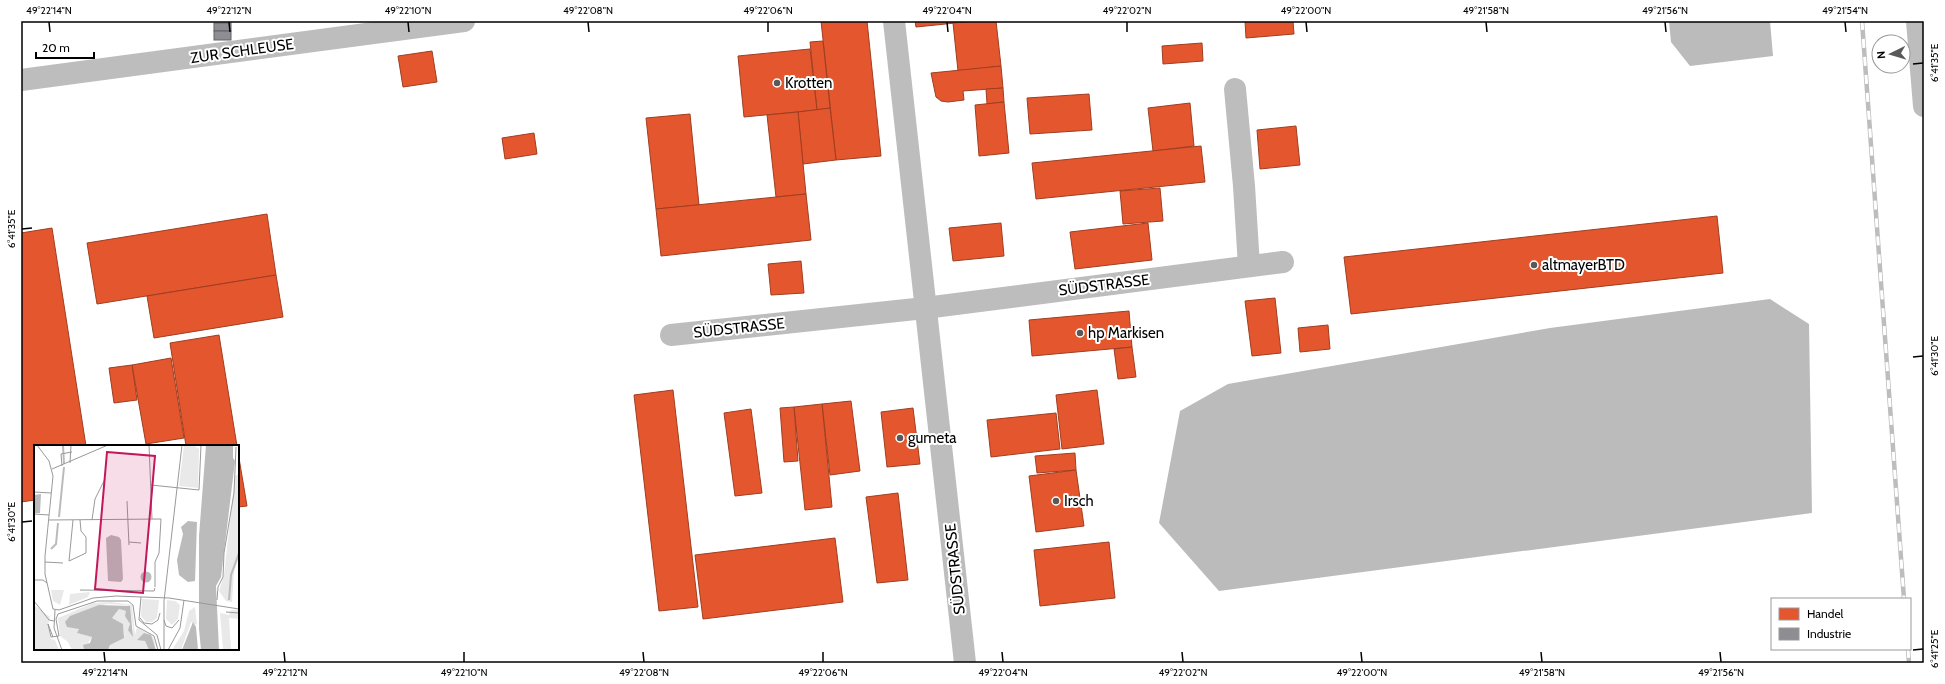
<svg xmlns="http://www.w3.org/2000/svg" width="1945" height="684" viewBox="0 0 1945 684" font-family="Cabin,sans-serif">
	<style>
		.water { fill: #bbb }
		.shops { fill: #e4572e; stroke: #a03d20 }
		.industry { fill: #8d8d92; stroke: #636366 }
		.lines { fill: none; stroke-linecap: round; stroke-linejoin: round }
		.minor { stroke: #bdbdbd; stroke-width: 22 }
		.rail-casing { stroke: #bdbdbd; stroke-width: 4.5 }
		.rail { stroke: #fff; stroke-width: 3; stroke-dasharray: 9; stroke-linecap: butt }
		.ticks { fill: none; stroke: #000; stroke-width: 1.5 }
		.poi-dot { fill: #595959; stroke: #fff; stroke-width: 1.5 }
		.labels { text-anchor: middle; stroke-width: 4; stroke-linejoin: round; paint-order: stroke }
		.street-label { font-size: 15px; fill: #000; stroke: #fff }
		.poi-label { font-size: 15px; fill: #000; stroke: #fff; text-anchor: start }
		.inset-river { fill: none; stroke: #bbb; stroke-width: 2 }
		.inset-road { fill: none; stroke: #999; stroke-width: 1 }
		.view { fill: #c2185b; fill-opacity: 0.15; stroke: #c2185b; stroke-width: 2 }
		.inset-edge { fill: none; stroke: #000; stroke-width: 2 }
		.neatline { fill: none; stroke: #000; stroke-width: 1.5 }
		.ticks-label { font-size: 10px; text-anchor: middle; fill: #000 }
	</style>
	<rect width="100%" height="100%" fill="#fff"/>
	<g class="water">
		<polygon points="1669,21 1770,21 1773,56 1690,66 1671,42"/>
		<polygon points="1770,299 1809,324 1812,513 1219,591 1159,523 1180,411 1228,384 1550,328"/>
	</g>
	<g class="shops">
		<polygon points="821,21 867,21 881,156 836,160"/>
		<polygon points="915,21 975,21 916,27"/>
		<polygon points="975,21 996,21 1001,66 958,71 953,23"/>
		<polygon points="1245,21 1293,21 1294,34 1246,38"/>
		<polygon points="823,41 830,108 817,110 810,42"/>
		<polygon points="1202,43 1203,61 1163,64 1162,46"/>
		<polygon points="810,49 817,110 744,117 738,56"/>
		<polygon points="432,51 437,82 403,87 398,56"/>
		<polygon points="1001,66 1003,88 963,91 964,100 948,102 941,101 936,97 931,73"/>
		<polygon points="1003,88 1004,102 987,104 986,89"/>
		<polygon points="1089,94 1092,130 1030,134 1027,98"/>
		<polygon points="1004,102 1009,153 979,156 975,105"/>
		<polygon points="1190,103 1194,146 1153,151 1148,108"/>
		<polygon points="830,108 836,160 803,164 798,112"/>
		<polygon points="798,112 806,194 776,197 767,115"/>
		<polygon points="690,114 699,205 656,209 646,118"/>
		<polygon points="1296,126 1300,165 1260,169 1257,130"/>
		<polygon points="534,133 537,154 505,159 502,138"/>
		<polygon points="1201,146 1205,182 1036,199 1032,163"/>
		<polygon points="1160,188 1163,221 1123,224 1120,191"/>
		<polygon points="806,194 811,240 661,256 656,209"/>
		<polygon points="267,214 276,275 97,304 87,243"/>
		<polygon points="1717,216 1723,273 1351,314 1344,257"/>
		<polygon points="1001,223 1004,256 953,261 949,228"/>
		<polygon points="1148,223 1152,260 1075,269 1070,232"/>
		<polygon points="52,228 86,446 35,446 35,500 21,502 21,233"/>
		<polygon points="801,261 804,293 771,295 768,264"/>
		<polygon points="276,275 283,317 154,338 147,296"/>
		<polygon points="1275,298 1281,353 1252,356 1245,301"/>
		<polygon points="1129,311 1132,347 1032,356 1029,320"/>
		<polygon points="1328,325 1330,349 1300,352 1298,328"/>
		<polygon points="219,335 237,446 186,446 170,343"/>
		<polygon points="1132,347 1136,377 1118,379 1114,349"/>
		<polygon points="171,358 184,438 146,444 132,365"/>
		<polygon points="132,365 137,400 114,403 109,368"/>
		<polygon points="673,390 698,607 659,611 634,395"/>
		<polygon points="1097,390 1104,444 1062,449 1056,395"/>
		<polygon points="851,401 860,471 830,475 822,404"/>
		<polygon points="822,404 832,507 805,510 794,407"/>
		<polygon points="794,407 798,461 784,462 780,408"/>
		<polygon points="913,408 920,464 887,467 881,412"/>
		<polygon points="751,409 762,493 735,496 724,413"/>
		<polygon points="1056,413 1060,449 991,457 987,420"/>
		<polygon points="238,452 247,506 238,507"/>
		<polygon points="1075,453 1076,470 1037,473 1035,456"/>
		<polygon points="1076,470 1084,526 1036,532 1029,476"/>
		<polygon points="898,493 908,580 877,583 866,497"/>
		<polygon points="835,538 843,602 703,619 695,555"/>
		<polygon points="1109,542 1115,598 1040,606 1034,550"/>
	</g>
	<g class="industry">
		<rect x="214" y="23" width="17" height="8"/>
		<rect x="214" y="31" width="17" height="9"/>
	</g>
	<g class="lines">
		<g class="minor">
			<polyline points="894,21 965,663"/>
			<polyline points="1917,21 1924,106"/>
			<polyline points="21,80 464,21"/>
			<polyline points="1235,89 1244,186 1249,266"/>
			<polyline points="671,335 925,308 1283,262"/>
		</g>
		<g class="rail-casing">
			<g id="rail">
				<polyline points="1862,21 1904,599"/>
				<polyline points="1908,649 1909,663"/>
			</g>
		</g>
		<use href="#rail" class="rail"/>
	</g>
	<path class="ticks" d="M49,22l1,10M229,22l1,10M408,22l1,10M588,22l1,10M768,22v10M947,22l1,10M1127,22v10M1306,22l1,10M1486,22l1,10M1665,22l1,10M1845,22l1,10M1913,64l10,-1M22,229l10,-1M1913,357l10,-1M22,522l10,-1M1913,650l10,-1M104,652l1,10M284,652l1,10M464,652v10M643,652l1,10M823,652v10M1002,652l1,10M1182,652l1,10M1361,652l1,10M1541,652l1,10M1720,652l1,10"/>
	<g class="poi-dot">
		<circle cx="777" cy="83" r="4"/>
		<circle cx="1534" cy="265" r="4"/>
		<circle cx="1080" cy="333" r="4"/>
		<circle cx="900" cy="438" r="4"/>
		<circle cx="1056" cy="501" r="4"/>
	</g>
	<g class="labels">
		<g class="street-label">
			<text transform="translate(242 51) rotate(-8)" y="5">ZUR SCHLEUSE</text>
			<text transform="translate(1104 285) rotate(-7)" y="5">SÜDSTRASSE</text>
			<text transform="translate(739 328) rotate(-6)" y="5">SÜDSTRASSE</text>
			<text transform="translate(955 569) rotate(-96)" y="5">SÜDSTRASSE</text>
		</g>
		<g class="poi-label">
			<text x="785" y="88">Krotten</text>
			<text x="1542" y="270">altmayerBTD</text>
			<text x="1088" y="338">hp Markisen</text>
			<text x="908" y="443">gumeta</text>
			<text x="1064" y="506">Irsch</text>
		</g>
	</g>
	<g transform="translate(34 445)">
		<rect width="205" height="205" fill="#fff"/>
		<path d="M150,0h9l6,4 -1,39 -19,-2zM205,29v83l-5,15 -2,30 -6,-1 -7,-10 5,-16 11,-99zM17,145h13l-4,15 -7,-4zM56,147l-2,5 -19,8 1,-11zM108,154l17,1 -2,18 -5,4h-6l-5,-6zM133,155l8,1 5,4 -2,14 -6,6 -6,-6zM77,157l21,3 3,30 2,-8 16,10 4,13 -2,-5 -10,-4 4,9h-41l2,-5 14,-8 -1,-13 -11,-6 7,-9 7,2 7,26v-10l-3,-18 -3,-4 -21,-1 -38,14 -1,9h8l5,3 -3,3 15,4 -8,12 9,1h-21l-4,-8 -8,-6 -2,-18 35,-15zM0,160l16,12 -2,8 3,14 4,1 4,10h-25zM161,162l2,18 -6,-3 -10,28h-9l12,-19 5,-20zM197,165h8v9l-10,-1 2,32h-8l-3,-37 9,2z" fill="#e9e9e9"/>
		<path d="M172,0h27v13l2,3 -14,116 -5,9 3,64h-18l-2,-21v-93zM7,49l-1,19h-6v-18zM154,76l9,1 -2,59 -7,1 -9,-7 -2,-15 6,-26 -2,-7zM77,90l8,2 2,3 2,39 -2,3 -13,-1 -2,-43zM106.5 132a5.5 5.5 0 1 1 11 0a5.5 5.5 0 1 1-11 0ZM65,160l31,1 3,31 -5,-7 2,-6 -5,-8 1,-5 -7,-2 -7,9 11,6 1,14 -14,7 -2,5 -24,-1 -1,-4 7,-2 2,-6 -15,-4 2,-4 -12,-2 -2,-5 5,-6zM159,177l3,5 2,23h-16zM110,188l7,2 5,15h-7l-4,-9 -8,-1z" fill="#bbb"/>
		<path class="inset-river" d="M29,0l1,19M25,72l5,-50M17,104l5,-5 2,-21M195,155l2,-25 8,-22"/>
		<path class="inset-road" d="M3,0l12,16 4,15 -8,80v18l8,35 6,1 34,-12 23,-2 53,2 70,11M115,0l3,74M36,18l1,-18M28,21l-1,-12 11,-2M18,24l56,-24M117,40l48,5 2,-45M0,47l17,1M93,56l2,44M0,69l15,1M15,75l112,-1 -2,34 -4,9v25M39,75l-4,41 17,-8v-16l-5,-6 -1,-11M58,75l3,-21 10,-20M95,97l12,1M11,117l18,1M1,135h8l4,3M46,145l74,1 1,-3M107,152l-2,23 18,15 4,15M183,155l1,-13 5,-10 1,-24 10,-60 2,-46M0,156l15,19 5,1M21,165l-1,18 8,22M192,167l13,1M106,173l4,5 8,1 6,-4 2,-7M130,175l2,6 6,2 7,-8M19,192l-5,-13 3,13 8,-1 -3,-17 2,-5 39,-13h31l5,4 3,21 18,10 4,14M130,205v-49l18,-156M134,205l12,-22 4,-28"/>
		<path class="view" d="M73,7l48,4 -12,137 -48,-4z"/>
		<rect width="205" height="205" class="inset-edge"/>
	</g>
	<rect width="1945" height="684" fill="none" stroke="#ffffff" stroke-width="44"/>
	<rect x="1771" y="598" width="140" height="52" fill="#ffffff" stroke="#999999"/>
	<rect x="1779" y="608" width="20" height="12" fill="#e4572e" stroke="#999999"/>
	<text x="1807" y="618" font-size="12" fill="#000000">Handel</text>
	<rect x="1779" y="628" width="20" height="12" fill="#8d8d92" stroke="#999999"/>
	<text x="1807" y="638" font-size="12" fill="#000000">Industrie</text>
	<g transform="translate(1891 54) rotate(265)"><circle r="19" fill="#ffffff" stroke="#999999"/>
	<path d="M0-3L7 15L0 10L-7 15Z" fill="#595959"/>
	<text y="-6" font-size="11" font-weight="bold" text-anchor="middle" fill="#000000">N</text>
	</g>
	<path d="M36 52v6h58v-6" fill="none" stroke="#000000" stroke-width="2"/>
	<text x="42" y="52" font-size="12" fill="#000000" stroke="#ffffff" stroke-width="3" paint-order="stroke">20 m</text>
	<rect x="22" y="22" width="1901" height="640" class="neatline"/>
	<g class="ticks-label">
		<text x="49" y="14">49°22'14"N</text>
		<text x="229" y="14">49°22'12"N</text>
		<text x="408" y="14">49°22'10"N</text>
		<text x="588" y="14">49°22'08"N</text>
		<text x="768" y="14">49°22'06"N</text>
		<text x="947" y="14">49°22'04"N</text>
		<text x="1127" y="14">49°22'02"N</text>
		<text x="1306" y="14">49°22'00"N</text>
		<text x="1486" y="14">49°21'58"N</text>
		<text x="1665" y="14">49°21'56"N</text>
		<text x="1845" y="14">49°21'54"N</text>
		<text transform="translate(1934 63) rotate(-90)" y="4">6°41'35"E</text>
		<text transform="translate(11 229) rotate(-90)" y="4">6°41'35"E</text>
		<text transform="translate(1934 356) rotate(-90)" y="4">6°41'30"E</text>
		<text transform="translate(11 522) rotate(-90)" y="4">6°41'30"E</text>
		<text transform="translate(1934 649) rotate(-90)" y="4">6°41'25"E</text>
		<text x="105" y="676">49°22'14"N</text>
		<text x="285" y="676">49°22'12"N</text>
		<text x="464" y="676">49°22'10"N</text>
		<text x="644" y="676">49°22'08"N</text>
		<text x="823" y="676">49°22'06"N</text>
		<text x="1003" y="676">49°22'04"N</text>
		<text x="1183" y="676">49°22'02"N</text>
		<text x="1362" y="676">49°22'00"N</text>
		<text x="1542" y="676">49°21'58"N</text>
		<text x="1721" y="676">49°21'56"N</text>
	</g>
</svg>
